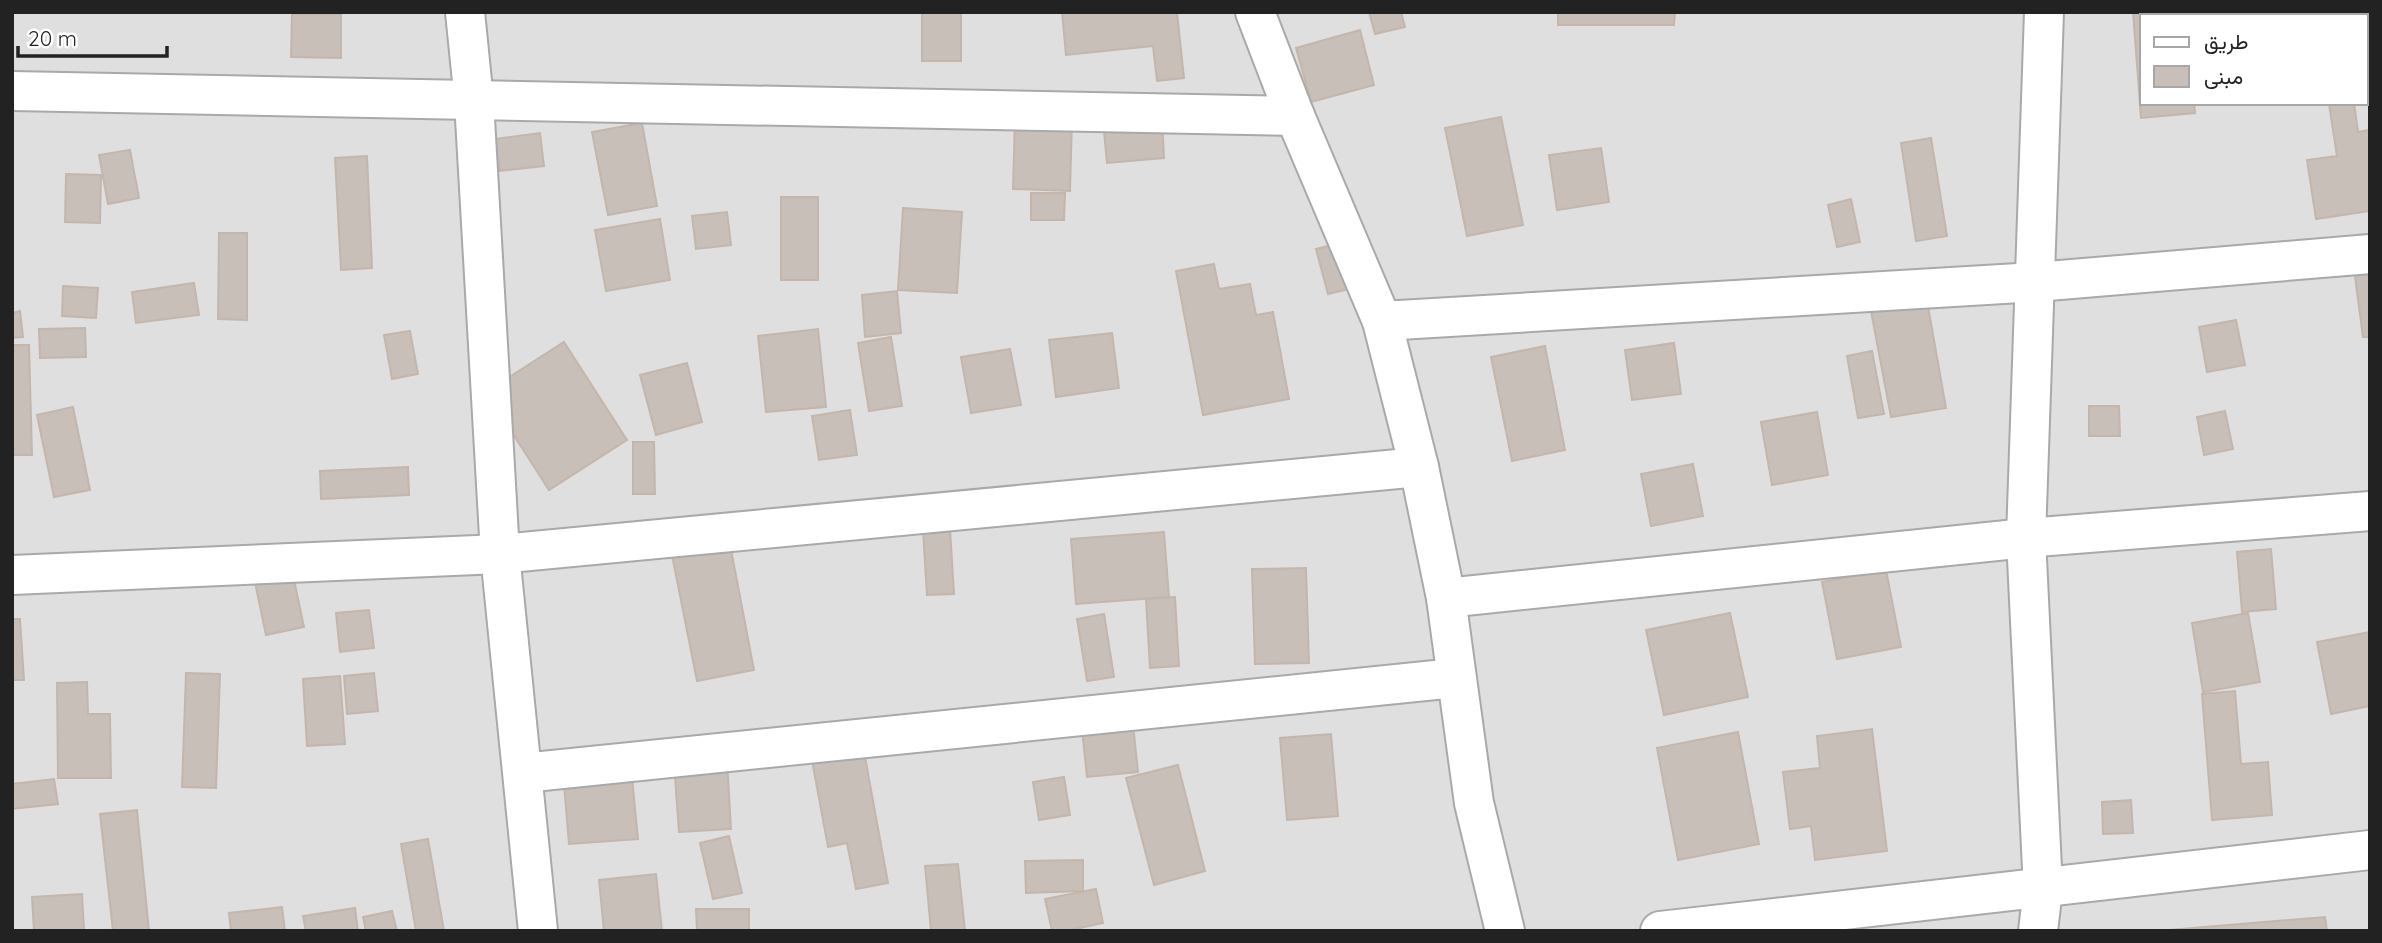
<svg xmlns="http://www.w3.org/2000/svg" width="2382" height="943" viewBox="0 0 2382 943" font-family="Quicksand,Vazirmatn,sans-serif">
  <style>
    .residential { fill: #e0dfdf; fill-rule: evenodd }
    .building { fill: #c7bfb8; stroke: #c4b6ab; stroke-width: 2 }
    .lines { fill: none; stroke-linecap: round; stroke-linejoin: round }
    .minor-casing { stroke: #a9a9a9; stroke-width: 42 }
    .minor { stroke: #fff; stroke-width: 38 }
  </style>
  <rect width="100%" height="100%" fill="#f2efe9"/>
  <!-- residential -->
  <path class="residential" d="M12,12H2370V931H12ZM2142,16H2366V103H2142Z"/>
  <!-- building -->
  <g class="building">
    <rect x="922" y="12" width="39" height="49"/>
    <path d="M1062,12H1177L1184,78L1157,81L1153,46L1066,55Z"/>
    <path d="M1369,12H1401L1405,27L1375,34Z"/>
    <path d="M1558,12H1675L1674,25H1558Z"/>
    <path d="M2133,12H2187V16H2142V103H2194L2195,113L2141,118Z"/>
    <path d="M292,14H341V58L291,57Z"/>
    <path d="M1360,30L1374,85L1311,102L1296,48Z"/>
    <path d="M2354,103L2358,132L2369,130L2370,211L2316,219L2307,160L2337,156L2329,104Z"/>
    <path d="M1015,117L1072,119L1070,191L1013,189Z"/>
    <path d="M1501,117L1523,225L1467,236L1445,128Z"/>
    <path d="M1162,118L1164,158L1107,163L1103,121Z"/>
    <path d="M642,123L657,206L608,215L592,132Z"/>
    <path d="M540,133L544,166L500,171L495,139Z"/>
    <path d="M1931,138L1947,236L1916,241L1901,143Z"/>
    <path d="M1601,148L1609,202L1557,210L1549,155Z"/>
    <path d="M130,150L139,198L108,204L99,155Z"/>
    <path d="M367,156L372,268L341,270L335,158Z"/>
    <path d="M66,174L101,175L100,223L65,222Z"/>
    <path d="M1031,193H1065L1064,220H1031Z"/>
    <rect x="781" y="197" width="37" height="83"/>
    <path d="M1851,199L1860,242L1837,247L1828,205Z"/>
    <path d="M903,208L962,212L957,293L898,290Z"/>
    <path d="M727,212L731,245L696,249L692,216Z"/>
    <path d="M660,219L670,280L606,291L595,230Z"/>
    <path d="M219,233H247V320L218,319Z"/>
    <path d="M1340,243L1353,288L1328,294L1316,249Z"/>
    <path d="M1214,264L1219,289L1250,284L1256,315L1273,312L1289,399L1203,415L1176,271Z"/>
    <path d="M2370,267V337H2363L2354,269Z"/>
    <path d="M194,283L199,315L136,323L132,292Z"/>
    <path d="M63,286L98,288L96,318L62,316Z"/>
    <path d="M897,291L901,333L865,337L862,295Z"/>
    <path d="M1926,295L1946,408L1891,417L1870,306Z"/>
    <path d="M20,311L23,337L12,338V313Z"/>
    <path d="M2236,320L2245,365L2207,372L2199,327Z"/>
    <path d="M85,328L86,357L40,358L39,329Z"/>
    <path d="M818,329L826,407L766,412L758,336Z"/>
    <path d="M410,331L418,374L392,379L384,335Z"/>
    <path d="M1112,333L1119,388L1056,397L1049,340Z"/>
    <path d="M891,337L902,406L869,411L858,343Z"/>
    <path d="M564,342L627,440L549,490L486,392Z"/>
    <path d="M1674,343L1681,394L1632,400L1625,350Z"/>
    <path d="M12,345H29L32,455H12Z"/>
    <path d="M1545,346L1565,450L1512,461L1491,357Z"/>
    <path d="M1010,349L1021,405L971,413L961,357Z"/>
    <path d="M1872,351L1884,414L1858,418L1847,356Z"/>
    <path d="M687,363L702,422L656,435L640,375Z"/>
    <path d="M2089,406H2119L2120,436H2089Z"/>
    <path d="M73,407L90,490L54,497L37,415Z"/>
    <path d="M850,410L857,455L819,460L812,416Z"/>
    <path d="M2225,411L2233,449L2204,455L2197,417Z"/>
    <path d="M1817,412L1828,475L1772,485L1761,422Z"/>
    <path d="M633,442H654L655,494H633Z"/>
    <path d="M1693,464L1703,516L1651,526L1641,474Z"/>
    <path d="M408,467L409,495L321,499L320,471Z"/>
    <path d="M950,529L954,594L927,595L923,530Z"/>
    <path d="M1164,532L1169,597L1076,604L1071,539Z"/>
    <path d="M729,539L754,670L697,681L671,550Z"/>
    <path d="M2271,549L2276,609L2242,612L2237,552Z"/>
    <path d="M290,561L304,627L266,635L252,568Z"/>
    <path d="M1306,568L1309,663L1255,664L1252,569Z"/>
    <path d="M1886,570L1901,647L1837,659L1822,582Z"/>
    <path d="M1175,597L1179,666L1150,668L1146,599Z"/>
    <path d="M369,610L374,648L340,652L336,613Z"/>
    <path d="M1730,613L1748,697L1664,715L1646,630Z"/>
    <path d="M2248,613L2260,682L2203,692L2192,623Z"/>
    <path d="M1104,614L1114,677L1087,681L1077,619Z"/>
    <path d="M12,619H20L24,680H12Z"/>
    <path d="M2370,632V706L2331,714L2317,642Z"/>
    <path d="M186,673L220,674L216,788L182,787Z"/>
    <path d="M374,673L378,711L347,714L344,676Z"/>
    <path d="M340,676L345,744L307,746L303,679Z"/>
    <path d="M87,682L88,714H110L111,778H58L57,683Z"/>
    <path d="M2235,691L2241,764L2268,762L2272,815L2212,820L2202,694Z"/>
    <path d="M1132,715L1138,772L1087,777L1081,720Z"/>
    <path d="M1872,729L1887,851L1815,860L1811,826L1790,829L1783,772L1820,768L1817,736Z"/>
    <path d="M1738,732L1759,844L1678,860L1657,748Z"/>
    <path d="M1331,734L1338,816L1287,820L1280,738Z"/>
    <path d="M863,746L888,883L856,889L847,843L828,847L811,755Z"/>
    <path d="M727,759L731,829L679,832L674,763Z"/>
    <path d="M1178,765L1205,871L1154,885L1126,778Z"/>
    <path d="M631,767L638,839L569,844L563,773Z"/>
    <path d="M1064,777L1070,815L1039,820L1033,782Z"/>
    <path d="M54,779L58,804L12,809V784Z"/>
    <path d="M2131,800L2133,833L2103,834L2102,802Z"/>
    <path d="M137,810L149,931H113L100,814Z"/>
    <path d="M729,836L742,893L713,899L700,843Z"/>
    <path d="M428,839L444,931H416L401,844Z"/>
    <path d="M1083,860V891L1026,893L1025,861Z"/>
    <path d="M958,864L965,931H931L925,866Z"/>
    <path d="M656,874L662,931H604L599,880Z"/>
    <path d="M1096,889L1103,923L1066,931H1052L1045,899Z"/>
    <path d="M82,894L84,931H34L32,897Z"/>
    <path d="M282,907L285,931H231L229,913Z"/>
    <path d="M355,908L358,931H306L303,916Z"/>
    <path d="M696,909H749V931H697Z"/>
    <path d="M392,911L397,931H366L363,917Z"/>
    <path d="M2325,917L2327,931L2169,930Z"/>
  </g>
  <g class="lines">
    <!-- minor casing -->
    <g class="minor-casing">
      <g id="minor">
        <path d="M465,12L474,101L500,554L538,931"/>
        <path d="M1255,12L1295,116L1382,321L1419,467L1446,598L1474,803L1505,931"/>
        <path d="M12,91L1295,116"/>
        <path d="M1382,321L2036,282L2370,254"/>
        <path d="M12,575L500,554L1419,467"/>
        <path d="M1446,598L2026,538L2370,511"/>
        <path d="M523,773L1455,678"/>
        <path d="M1660,931L2370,850"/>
        <path d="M2038,931L2043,889L2026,538L2044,12"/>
      </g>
    </g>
    <!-- minor -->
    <use href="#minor" class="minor"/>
  </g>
  <!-- border -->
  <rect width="2382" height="943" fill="none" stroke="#222222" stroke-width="28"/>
  <!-- legend -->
  <rect x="2140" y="14" width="228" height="91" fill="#ffffff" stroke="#a7a7a7" stroke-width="2"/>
  <rect x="2154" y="37" width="35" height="10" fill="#ffffff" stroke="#a7a7a7" stroke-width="2"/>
  <text x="2204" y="49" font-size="21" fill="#222222">طريق</text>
  <rect x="2154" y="66" width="35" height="21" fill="#c7bfb8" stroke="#a7a7a7" stroke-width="2"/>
  <text x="2204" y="84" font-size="21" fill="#222222">مبنى</text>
  <!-- scale -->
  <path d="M18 46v10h149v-10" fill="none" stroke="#222222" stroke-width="3.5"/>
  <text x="28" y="46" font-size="21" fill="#222222" stroke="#ffffff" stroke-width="5" paint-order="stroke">20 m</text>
</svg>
